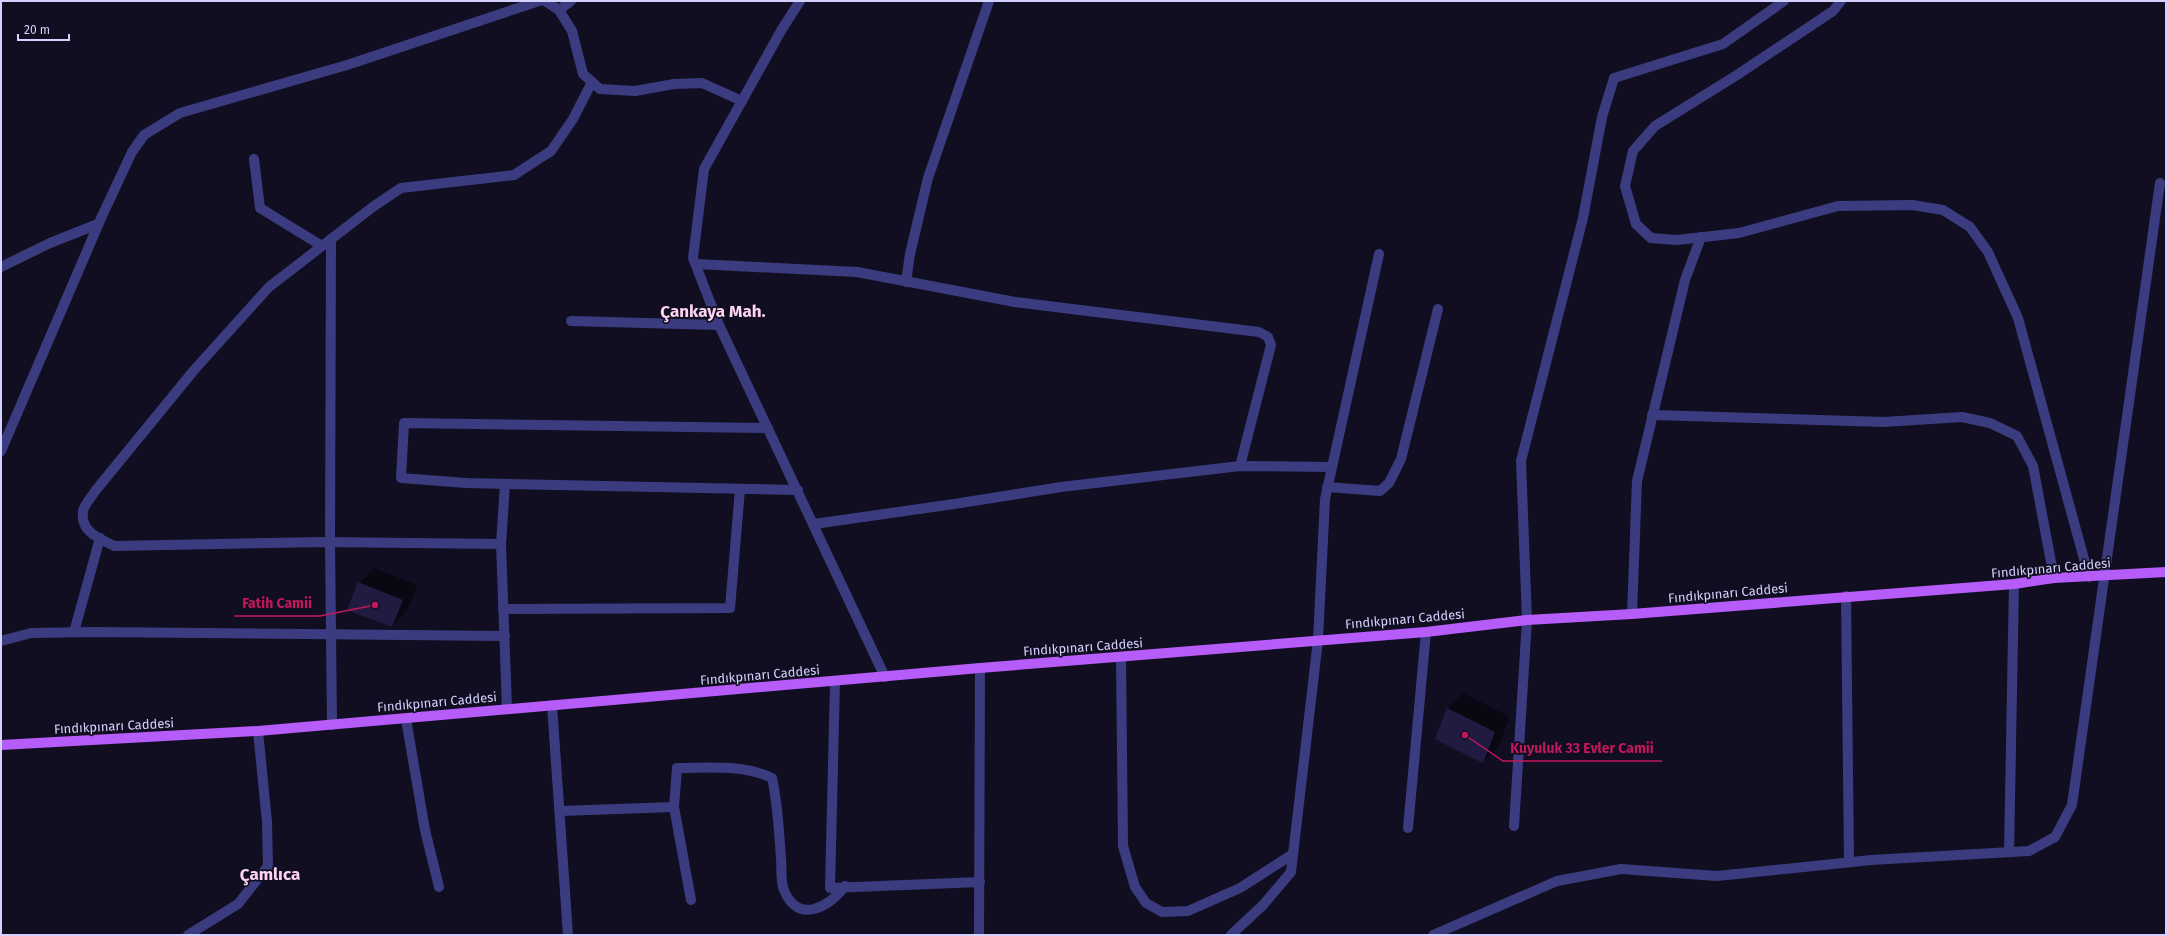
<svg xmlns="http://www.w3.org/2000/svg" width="2167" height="936" viewBox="0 0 2167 936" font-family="'Fira Sans',sans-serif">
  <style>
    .shadow { fill: #0007 }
    .building { fill: #211b42 }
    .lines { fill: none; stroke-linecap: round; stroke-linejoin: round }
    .minor { stroke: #3b3c7f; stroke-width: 10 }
    .major { stroke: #b55cf9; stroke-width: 10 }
    .labels { text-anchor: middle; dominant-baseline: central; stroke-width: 3.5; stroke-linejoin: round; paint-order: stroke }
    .street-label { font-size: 13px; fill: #d3d1fd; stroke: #110e22 }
    .district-label { font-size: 17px; font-weight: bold; fill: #fdd3f0; stroke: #110e22 }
    .leader { fill: none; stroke: #c2185b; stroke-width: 1.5 }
    .callout-dot { fill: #c2185b; stroke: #110e22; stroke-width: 1.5 }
    .callout-label { font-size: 14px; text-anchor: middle; font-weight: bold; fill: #c2185b; stroke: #110e22; stroke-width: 3.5; stroke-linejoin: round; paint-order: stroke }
  </style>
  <rect width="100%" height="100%" fill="#110e22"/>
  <!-- shadow -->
  <g class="shadow">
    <path d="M374,568L417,585L407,611L392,626L359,583Z"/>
    <path d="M1463,693L1510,717L1498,747L1483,762L1437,738L1448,708Z"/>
  </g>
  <!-- building -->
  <g class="building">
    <path d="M358,582L403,600L392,627L347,610Z"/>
    <path d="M1447,708L1495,732L1483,763L1435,739Z"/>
  </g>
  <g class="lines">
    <!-- minor -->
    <g class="minor">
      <path d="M545,1L559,10L572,31L583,74L600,89L635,91L674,84L702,83L742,101"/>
      <path d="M800,1L782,29L704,169L693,258L719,325L885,677"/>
      <path d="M1841,1L1833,11L1737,75L1655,126L1633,151L1625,186L1636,224L1651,238L1677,240L1739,233L1838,206L1912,205L1943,210L1970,227L1988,252L2018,318L2089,577"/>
      <path d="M559,10L571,1"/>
      <path d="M254,159L260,208L322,246"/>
      <path d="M331,239L330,542L332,725"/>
      <path d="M696,264L857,272L1015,302L1259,332L1268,337L1271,345L1240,466"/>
      <path d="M1,267L50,243L98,224"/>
      <path d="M906,282L910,254L928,178L989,1"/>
      <path d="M571,321L719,325"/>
      <path d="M1652,415L1884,422L1962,417L1990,423L2017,436L2033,466L2054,578"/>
      <path d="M768,428L404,423L401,478L466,483L798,490"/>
      <path d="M1,451L102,216L132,152L144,135L180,113L347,65L539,1"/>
      <path d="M505,484L501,544L507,709"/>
      <path d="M1327,487L1380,491L1389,483L1401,459L1438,309"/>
      <path d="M814,524L954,504L1061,487L1240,466L1332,467"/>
      <path d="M501,544L323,542L114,546C99,538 80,532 83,511C84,505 92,496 96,490L195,369L269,287L374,206L401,188L514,175L551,151L573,119L592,82"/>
      <path d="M1846,596L1849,862"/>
      <path d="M503,609L730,608L740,489"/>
      <path d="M1632,614L1637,481L1685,280L1701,237"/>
      <path d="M74,632L100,538"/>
      <path d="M1,641L31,633L95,632L505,636"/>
      <path d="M1121,657L1123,846L1135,887L1146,903L1162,912L1188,911L1240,888L1293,854"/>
      <path d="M835,682L830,888L980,882"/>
      <path d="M552,705L568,935"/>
      <path d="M406,719L425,830L439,887"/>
      <path d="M560,811L674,807"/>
      <path d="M1514,826L1527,620L1521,461L1583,218L1602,117L1614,78L1723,44L1784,1"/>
      <path d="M1408,828L1426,632"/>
      <path d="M2009,852L2014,584"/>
      <path d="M691,900L674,807L677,768C709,768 742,764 772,778C778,804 779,832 781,859C782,868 780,881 784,890C798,925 829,907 845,886"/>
      <path d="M188,935L238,904L268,866L267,822L258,731"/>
      <path d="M979,935L980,668"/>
      <path d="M1231,935L1263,905L1291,872L1318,640L1325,499L1379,254"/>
      <path d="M1433,935L1557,881L1621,869L1717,876L1871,860L2029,851L2055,837L2072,805L2160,183"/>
    </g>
    <!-- major -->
    <path class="major" d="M1,745L258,731L980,668L1426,632L1527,620L1632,614L2014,584L2054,578L2166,572"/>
  </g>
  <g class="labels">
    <!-- street labels -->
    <g class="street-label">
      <text transform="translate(2051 568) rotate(-5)">Fındıkpınarı Caddesi</text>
      <text transform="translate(1728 593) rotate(-5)">Fındıkpınarı Caddesi</text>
      <text transform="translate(1405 619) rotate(-5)">Fındıkpınarı Caddesi</text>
      <text transform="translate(1083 647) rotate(-4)">Fındıkpınarı Caddesi</text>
      <text transform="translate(760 675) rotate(-5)">Fındıkpınarı Caddesi</text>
      <text transform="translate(437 702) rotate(-5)">Fındıkpınarı Caddesi</text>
      <text transform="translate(114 726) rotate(-3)">Fındıkpınarı Caddesi</text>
    </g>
    <!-- district labels -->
    <g class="district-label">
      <text x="713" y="311">Çankaya Mah.</text>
      <text x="270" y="874">Çamlıca</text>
    </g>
  </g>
  <!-- callouts -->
  <path class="leader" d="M375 605L320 616H234M1465 735L1503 761H1662"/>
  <g class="callout-dot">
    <circle cx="375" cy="605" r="4"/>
    <circle cx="1465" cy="735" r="4"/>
  </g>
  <g class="callout-label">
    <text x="277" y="608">Fatih Camii</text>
    <text x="1582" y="753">Kuyuluk 33 Evler Camii</text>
  </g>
  <!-- border -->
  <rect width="2167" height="936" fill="none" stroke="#d3d1fd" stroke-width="4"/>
  <!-- scale -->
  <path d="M18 34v6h51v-6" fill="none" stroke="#d3d1fd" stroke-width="2"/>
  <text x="24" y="34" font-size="12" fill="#d3d1fd" stroke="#110e22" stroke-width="3" paint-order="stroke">20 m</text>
</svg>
